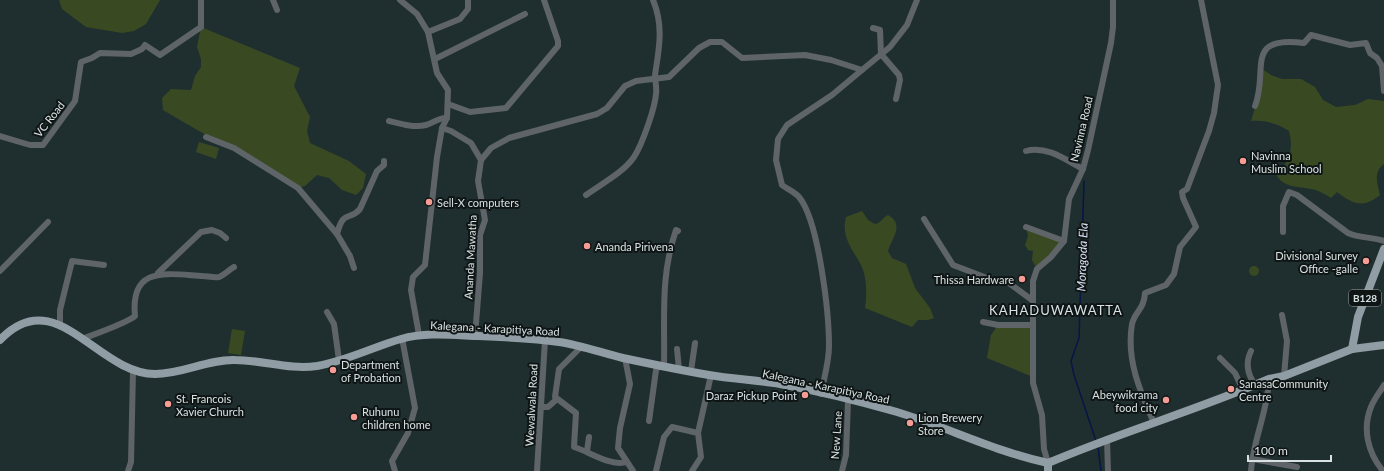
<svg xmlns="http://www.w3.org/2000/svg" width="1384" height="471" viewBox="0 0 1384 471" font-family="Lato,sans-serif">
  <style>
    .green { fill: #394a23 }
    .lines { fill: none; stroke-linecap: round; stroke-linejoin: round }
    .stream { stroke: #071547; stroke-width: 1.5 }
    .minor { stroke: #5e6468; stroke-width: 6 }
    .major { stroke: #909da4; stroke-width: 8 }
    .poi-dot { fill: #f59c94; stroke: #0f1515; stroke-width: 1.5 }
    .labels { text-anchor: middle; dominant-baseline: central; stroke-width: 4; stroke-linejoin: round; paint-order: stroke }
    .shield { fill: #0f1515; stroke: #9ca4a5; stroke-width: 1 }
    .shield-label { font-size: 10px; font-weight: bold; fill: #d9e2e3 }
    .street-label { font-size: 11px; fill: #d9e2e3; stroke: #0f1515 }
    .poi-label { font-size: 11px; fill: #d9e2e3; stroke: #0f1515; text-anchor: start }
    .water-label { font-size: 12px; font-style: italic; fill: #dce4f5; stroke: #0f1515 }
    .quarter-label { font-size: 13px; letter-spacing: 1px; fill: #d9e2e3; stroke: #0f1515 }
  </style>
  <rect width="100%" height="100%" fill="#1f2f2f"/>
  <!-- green -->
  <g class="green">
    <path d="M59,0H160L146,24L134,31L122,33L86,27L62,9Z"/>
    <path d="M201,27L300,68L294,86L310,117L307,131L310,143L349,161L366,174L363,188L356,195L342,190L329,178L317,175L305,186L298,188C254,160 207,137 163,110L162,98L171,89L191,90L195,76L201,67V59L197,47Z"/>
    <path d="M1259,67L1271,75L1282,79H1301L1315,87L1323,100L1336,107L1355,105L1368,99L1384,101V164C1373,172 1377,183 1380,195C1363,209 1353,204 1337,192L1331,198C1325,194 1318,190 1311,189C1297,186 1285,188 1277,176C1289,159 1294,152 1289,131C1277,123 1265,120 1251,121L1258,98Z"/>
    <path d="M199,142L219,148L216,159L196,152Z"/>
    <path d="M862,211L868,220L875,224C881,223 883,217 888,215C905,225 892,237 888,251L892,258L906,264L915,288L930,308L934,318L928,320H918L912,327L865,308C867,295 867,277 861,265C852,248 841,237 846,217Z"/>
    <path d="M1026,227L1064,241L1037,269L1032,260L1033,251L1028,250L1025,245L1028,236Z"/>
    <circle cx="1254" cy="271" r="5"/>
    <path d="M998,325H1033V377L987,358L991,335Z"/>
    <path d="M232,329L245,331L241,355L228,353Z"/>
  </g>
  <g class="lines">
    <!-- stream -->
    <g class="stream">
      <path d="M1084,181L1079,338L1071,361L1074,375L1096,441"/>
      <path d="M1098,447L1101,471"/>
    </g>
    <!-- minor -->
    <g class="minor">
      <path d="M273,0L277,10"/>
      <path d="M400,0L417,14L428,32L437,73L448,90L447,118L442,128L437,157L425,265L413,277L411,290L419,335"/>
      <path d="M873,28L880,30L881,54L899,75L900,80L896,99"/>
      <path d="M428,32L460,19L468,9V0"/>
      <path d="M435,59L525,14"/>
      <path d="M448,104L470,112L506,108L558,46V41L544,0"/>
      <path d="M1255,106C1269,71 1243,35 1304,43L1311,35L1350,45L1366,43L1370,53L1377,58L1382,66L1384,91"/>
      <path d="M389,121C401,124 414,128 426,125C434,123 439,117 447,118"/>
      <path d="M442,128L451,131L471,143L481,160L478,181L485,220L480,235V273L475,336"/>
      <path d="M0,136L30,145H43L75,101L81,62L92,58L100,53L131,54L142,49L145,45L160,55L201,27V0"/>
      <path d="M206,137L234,148L298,188L337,234L350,256L354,268"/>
      <path d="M1026,151C1046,145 1066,160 1083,169"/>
      <path d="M481,160L491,148L509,138L597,114L607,108L625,86L636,81L669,77L699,48L710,42H722L742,58L805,55L831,60L862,70L890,47L907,25L917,0"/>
      <path d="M586,195C601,184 623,173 634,157C642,145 655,108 656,94C657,88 655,81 655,75C659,49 664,26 653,0"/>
      <path d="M924,219L953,265L995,281L1009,283L1032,300"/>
      <path d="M1026,227L1064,241"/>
      <path d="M1283,232V206L1289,192L1297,195L1348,233C1359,238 1372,237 1384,241"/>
      <path d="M337,234C344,208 349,222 360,209L377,171L384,165V161"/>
      <path d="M0,271L48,222"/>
      <path d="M158,273L201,232L212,230L220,233L226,238"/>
      <path d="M327,312L334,324L339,360"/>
      <path d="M1282,315L1287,341L1284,376"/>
      <path d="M983,322L998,325H1033"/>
      <path d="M60,324V310L72,261L104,265"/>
      <path d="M82,339C95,334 127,323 135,316C130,265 167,274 203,276C207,276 214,278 219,277C223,276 230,269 234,267"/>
      <path d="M581,347L559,369L555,397L576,413L574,447C590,452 611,467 627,462"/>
      <path d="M677,349L679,369"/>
      <path d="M1251,351C1245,363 1248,375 1255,385"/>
      <path d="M625,358L630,384L620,428L618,448L633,471"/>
      <path d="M1220,358L1235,373L1243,390"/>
      <path d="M664,366C665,318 660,276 676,230L678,231"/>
      <path d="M691,371L695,343"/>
      <path d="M821,394C824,378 829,362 829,346C829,314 819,221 799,197C795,192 787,189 782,185L776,160L778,139L787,125L832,95L862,70"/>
      <path d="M541,407H548L557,399"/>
      <path d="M649,421L656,370L660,365"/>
      <path d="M1154,423C1140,391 1126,360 1132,324C1135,311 1144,310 1145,293L1166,285L1174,274L1180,247L1196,227L1183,198L1182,192L1187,189L1209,131L1214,113L1218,85L1201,0"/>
      <path d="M698,433L711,375"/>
      <path d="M1107,439L1108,471"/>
      <path d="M587,451L589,437"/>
      <path d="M1252,459L1297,467"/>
      <path d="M1048,463L1044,449L1042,415L1033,383V281L1037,269L1051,257L1064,241L1069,199L1083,169L1088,150L1111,43L1113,27V0"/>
      <path d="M128,471L131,462L133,371"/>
      <path d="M395,471L392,461L408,433L415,408L402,338"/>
      <path d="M537,471L545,340"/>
      <path d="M656,471L664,437L672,427L698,433L701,457L692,471"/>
      <path d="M842,471L846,455L848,401"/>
      <path d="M1251,471C1253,440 1268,411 1269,379"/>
      <path d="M1383,471C1368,453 1362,429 1371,407C1374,399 1380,392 1384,385"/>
    </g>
    <!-- major -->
    <g class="major">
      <path d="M0,340C56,281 97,374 155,374C183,374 208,359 235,360C263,360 289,370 317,366C346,361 373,347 401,339C425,332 452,335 477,336C504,337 532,338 559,342C580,345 602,353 623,358C651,364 680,370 709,375C732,379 756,380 780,384C819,391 859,401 897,412C947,427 996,452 1048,463"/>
      <path d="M1352,349L1358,317L1384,249"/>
      <path d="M1048,463C1121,432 1197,410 1269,379L1284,376L1352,349L1384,345"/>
      <path d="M1048,463V471"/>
    </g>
  </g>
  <!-- markers -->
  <g class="poi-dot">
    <circle cx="1243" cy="161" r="4"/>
    <circle cx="429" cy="202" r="4"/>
    <circle cx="587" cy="246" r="4"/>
    <circle cx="1366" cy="261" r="4"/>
    <circle cx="1022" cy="279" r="4"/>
    <circle cx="333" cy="370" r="4"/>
    <circle cx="1231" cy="389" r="4"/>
    <circle cx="805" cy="395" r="4"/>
    <circle cx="1166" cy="400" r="4"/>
    <circle cx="168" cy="404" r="4"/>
    <circle cx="354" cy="417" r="4"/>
    <circle cx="910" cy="423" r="4"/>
  </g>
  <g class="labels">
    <!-- shield labels -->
    <rect class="shield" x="1349" y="290" width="32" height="16" rx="3"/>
    <g class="shield-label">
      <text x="1365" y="298">B128</text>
    </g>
    <!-- street labels -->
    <g class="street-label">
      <text transform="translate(49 119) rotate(-52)">VC Road</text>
      <text transform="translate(1081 129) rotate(-77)">Navinna Road</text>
      <text transform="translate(470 257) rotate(-87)">Ananda Mawatha</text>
      <text transform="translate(495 328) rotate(3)">Kalegana - Karapitiya Road</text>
      <text transform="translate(826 386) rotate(12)">Kalegana - Karapitiya Road</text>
      <text transform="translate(531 405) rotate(-87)">Wewalwala Road</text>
      <text transform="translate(836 435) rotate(-86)">New Lane</text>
    </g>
    <!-- poi labels -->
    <g class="poi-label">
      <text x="1251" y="155">Navinna<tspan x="1251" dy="13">Muslim School</tspan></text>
      <text x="437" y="202">Sell-X computers</text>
      <text x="595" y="246">Ananda Pirivena</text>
      <text x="1358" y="255" text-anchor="end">Divisional Survey<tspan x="1358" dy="13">Office -galle</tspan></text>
      <text x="1014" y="279" text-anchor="end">Thissa Hardware</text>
      <text x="341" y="364">Department<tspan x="341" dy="13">of Probation</tspan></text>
      <text x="1239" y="383">SanasaCommunity<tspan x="1239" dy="13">Centre</tspan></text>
      <text x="1158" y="394" text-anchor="end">Abeywikrama<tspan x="1158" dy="13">food city</tspan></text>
      <text x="797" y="395" text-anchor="end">Daraz Pickup Point</text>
      <text x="176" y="398">St. Francois<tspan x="176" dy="13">Xavier Church</tspan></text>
      <text x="362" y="411">Ruhunu<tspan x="362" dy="13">children home</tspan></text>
      <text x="918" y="417">Lion Brewery<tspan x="918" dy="13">Store</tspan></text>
    </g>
    <!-- water labels -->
    <g class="water-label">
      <text transform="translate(1082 257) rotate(-88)">Moragoda Ela</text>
    </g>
    <!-- quarter labels -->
    <g class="quarter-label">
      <text x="1056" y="310">KAHADUWAWATTA</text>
    </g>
  </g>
  <!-- scale -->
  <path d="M1248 455v6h83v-6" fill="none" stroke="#d9e2e3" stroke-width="2"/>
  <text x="1254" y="455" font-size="12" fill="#d9e2e3" stroke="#0f1515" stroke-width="3" paint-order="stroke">100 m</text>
</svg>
